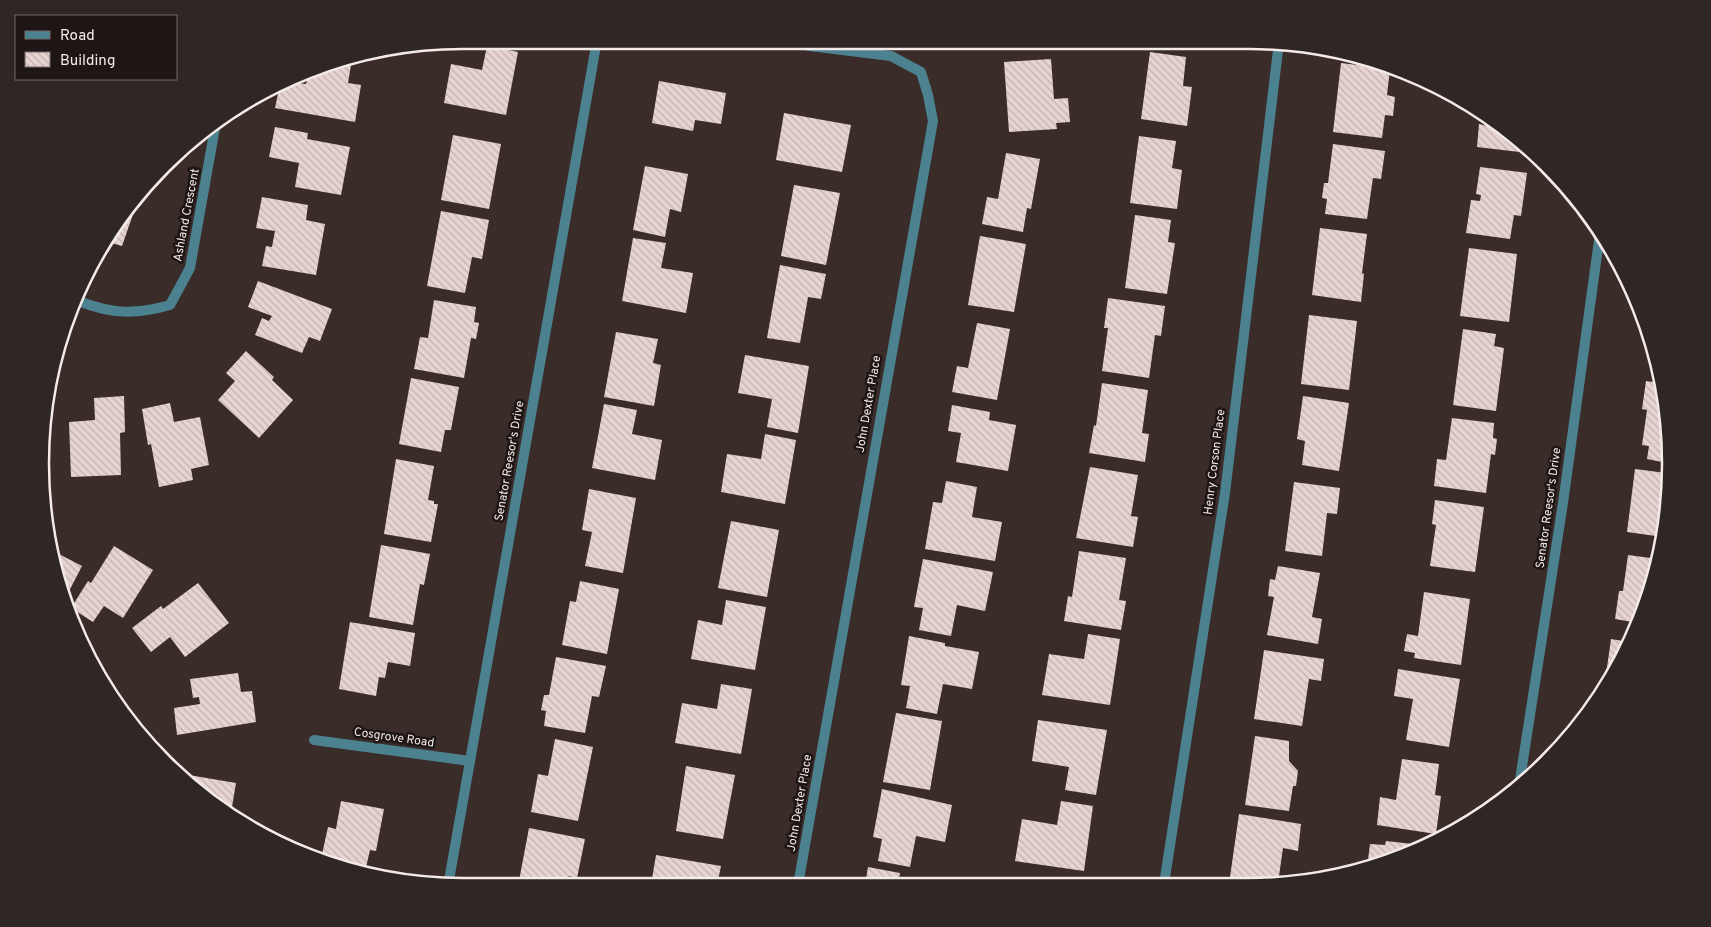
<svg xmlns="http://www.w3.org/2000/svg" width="1711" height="927" viewBox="0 0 1711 927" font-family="Overpass,sans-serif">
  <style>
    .building { fill: url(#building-back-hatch) }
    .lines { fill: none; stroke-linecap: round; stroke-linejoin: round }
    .street { stroke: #4c8290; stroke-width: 10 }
    .labels { text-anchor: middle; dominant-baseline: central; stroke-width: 5; stroke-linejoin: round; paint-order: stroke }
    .street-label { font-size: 12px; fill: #f4eae8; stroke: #1d1615 }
    .rim { fill: none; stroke: #f4eae8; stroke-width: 2.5 }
  </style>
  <defs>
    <pattern id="building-back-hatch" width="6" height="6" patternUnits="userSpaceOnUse" patternTransform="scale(1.25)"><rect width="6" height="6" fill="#e7d4d0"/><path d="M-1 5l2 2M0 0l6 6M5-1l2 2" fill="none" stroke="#c0b0ae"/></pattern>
  </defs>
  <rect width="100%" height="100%" fill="#3a2c29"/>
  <!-- building -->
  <g class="building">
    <path d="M1001,41H1024L1004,49Z"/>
    <path d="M487,46L518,52L506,115L444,103L451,64L482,70Z"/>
    <path d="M1150,52L1186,57L1183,86L1192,87L1187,126L1141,119Z"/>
    <path d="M1051,59L1054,99L1068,98L1070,122L1056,123L1057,129L1009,132L1004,62Z"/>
    <path d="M331,62L351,65L348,83L361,85L355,122L275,108L279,89L291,82L306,84L307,80L298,78Z"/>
    <path d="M1341,63L1390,69L1387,95L1395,97L1393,116L1385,115L1382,138L1333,132Z"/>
    <path d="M659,81L726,93L721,124L695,120L693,131L652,123Z"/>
    <path d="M784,113L851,125L842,172L776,160Z"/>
    <path d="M1489,118L1527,145L1529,148V153L1477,147L1479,124L1488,126Z"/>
    <path d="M275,127L308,133L307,139L350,147L341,195L295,187L299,163L269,157Z"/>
    <path d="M453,135L501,144L489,209L441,200Z"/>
    <path d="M1139,136L1176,141L1172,168L1182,170L1177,209L1130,203Z"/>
    <path d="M1333,144L1385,151L1381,179L1373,178L1367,219L1325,214L1327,199L1322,198L1324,183H1328Z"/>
    <path d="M1006,153L1040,159L1031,209L1027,208L1023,232L982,224L987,197L998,199Z"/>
    <path d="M645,166L688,174L681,212L670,209L665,237L633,230Z"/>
    <path d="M1480,167L1527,173L1521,216L1514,215L1510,239L1466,233L1471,200L1480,201L1481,195L1476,194Z"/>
    <path d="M794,185L840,193L826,265L781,256Z"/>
    <path d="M262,197L308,205L306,220L325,224L316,275L262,266L266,246L272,247L275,231L256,228Z"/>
    <path d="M138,200L122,246L111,243L107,253L101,251L111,228Z"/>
    <path d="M441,211L489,220L482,259L472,257L465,293L427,286Z"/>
    <path d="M1135,215L1171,220L1168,242L1175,243L1167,294L1125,288Z"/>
    <path d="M1320,228L1367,234L1362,273L1364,274L1361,302L1312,295Z"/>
    <path d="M980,236L1026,244L1014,312L968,305Z"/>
    <path d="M633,238L666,243L661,268L693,273L686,313L622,301Z"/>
    <path d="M1469,248L1517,254L1509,322L1460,316Z"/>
    <path d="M780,265L826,274L821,299L808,297L800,343L767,338Z"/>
    <path d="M258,281L332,309L320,341L309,337L302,353L255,335L262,318L269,321L272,316L248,307Z"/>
    <path d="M1108,298L1165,306L1161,336L1155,335L1149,378L1102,371L1108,328H1104Z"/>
    <path d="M434,300L476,307L474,322L479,323L476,339L471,338L464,378L414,369L420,337L428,338Z"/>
    <path d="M1309,315L1357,321L1349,390L1301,384Z"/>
    <path d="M977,323L1010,329L997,400L952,392L957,366L968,368Z"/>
    <path d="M1463,329L1496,334L1494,346L1504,348L1496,411L1453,405Z"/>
    <path d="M616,332L658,339L653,363L661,365L654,406L604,397Z"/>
    <path d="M246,351L274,377L272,380L293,400L259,438L218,400L235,381L226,373Z"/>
    <path d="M745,355L809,366L798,433L767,427L772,399L738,393Z"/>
    <path d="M411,378L459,387L451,430H445L441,452L399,444Z"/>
    <path d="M1646,381L1661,383L1670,436V448H1664L1662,462L1647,459L1649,446L1642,445L1647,410L1642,409Z"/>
    <path d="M1102,383L1148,390L1142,433L1149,434L1145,462L1089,453L1094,425L1096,426Z"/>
    <path d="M124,396L125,432L120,433L121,475L71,477L69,422L95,420L94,398Z"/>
    <path d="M1303,396L1349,403L1339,471L1302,465L1305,441L1297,439Z"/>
    <path d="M170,403L174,422L200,417L209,465L191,469L193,480L159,487L151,444L148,445L142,409Z"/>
    <path d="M604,404L637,410L632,434L662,440L655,480L592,468Z"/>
    <path d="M952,405L990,412L989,420L1016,425L1008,471L956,462L961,433L948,431Z"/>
    <path d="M1452,418L1494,423L1493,438L1497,439L1495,455L1491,454L1486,493L1434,486L1437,459L1446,460Z"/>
    <path d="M765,434L796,440L785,504L721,492L727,454L761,459Z"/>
    <path d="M396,459L434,466L428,500L434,501V504H438L431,542L384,534Z"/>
    <path d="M1090,467L1138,475L1131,516L1138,517L1133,547L1076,538Z"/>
    <path d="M1635,469L1666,473L1663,498L1668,499L1667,518L1663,537L1627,532Z"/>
    <path d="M946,481L977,487L972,517L1002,522L995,561L925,549L933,502L942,503Z"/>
    <path d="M1294,482L1340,488L1337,514L1327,513L1322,556L1285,551Z"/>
    <path d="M589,489L636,498L623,573L585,566L592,532L582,530Z"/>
    <path d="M1435,500L1484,507L1475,572L1430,566L1436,525L1432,524Z"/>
    <path d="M731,521L779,530L767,597L718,588Z"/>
    <path d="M381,545L430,554L424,585L420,584L413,625L369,617Z"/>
    <path d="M114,546L153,570L123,618L104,606L93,622L71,608L88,581L91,583Z"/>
    <path d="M1079,551L1126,558L1119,600L1126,601L1121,630L1064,621L1068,596L1072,597Z"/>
    <path d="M55,552L82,566L66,597Z"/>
    <path d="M1628,555L1658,559L1649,599L1638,623L1615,619L1619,591H1623Z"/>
    <path d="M923,559L993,572L985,611L957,605L951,636L919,630L923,608L914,607Z"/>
    <path d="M1278,566L1320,573L1312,617L1322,619L1318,644L1267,635L1274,597L1268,596L1270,579L1275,580Z"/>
    <path d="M580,581L619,589L607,654L562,645L570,601L576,602Z"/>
    <path d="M198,583L229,623L185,657L170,637L151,652L132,628L161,606L163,609Z"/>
    <path d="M1424,592L1470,599L1461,665L1414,658L1415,653L1404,651L1407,634L1418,636Z"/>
    <path d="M726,600L766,607L755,670L691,659L698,620L722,625Z"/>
    <path d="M350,622L415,633L410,666L388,662L385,678L379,677L376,696L339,689Z"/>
    <path d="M1088,634L1120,639L1110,705L1042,695L1049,654L1084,659Z"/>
    <path d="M909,636L945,643V646L979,652L972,689L943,684L937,714L906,708L910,686L901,685Z"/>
    <path d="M1611,639L1629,642L1614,675L1604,689Z"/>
    <path d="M1264,650L1324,659L1321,681L1309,679L1302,726L1254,719Z"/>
    <path d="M556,657L606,666L599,697L592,696L585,733L544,726L546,711L541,710L544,695H549Z"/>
    <path d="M1398,669L1460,679L1449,747L1406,740L1413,699L1394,696Z"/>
    <path d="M238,673L241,692L252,691L256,722L177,735L174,708L200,704L199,697L193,698L190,679Z"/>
    <path d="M721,684L752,689L741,754L675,743L682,703L717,709Z"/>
    <path d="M896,713L942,721L930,790L883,782Z"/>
    <path d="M1038,720L1107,730L1096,795L1065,790L1069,767L1032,761Z"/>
    <path d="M1255,736L1289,741V761L1298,771L1296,786H1293L1289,811L1245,805Z"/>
    <path d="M555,739L593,747L578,821L531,812L538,774L548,776Z"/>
    <path d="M1402,759L1439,764L1435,795L1441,796L1436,834L1377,825L1380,797L1396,800Z"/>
    <path d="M686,766L735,775L723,839L676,831Z"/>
    <path d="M183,774L236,783L231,813L216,801Z"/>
    <path d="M882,789L952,805L945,842L916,836L910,867L878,861L882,839L873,837Z"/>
    <path d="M341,801L384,809L376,851L370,850L365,872L342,868L321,859L328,827L336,829Z"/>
    <path d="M1061,801L1093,806L1084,871L1015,861L1022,819L1057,825Z"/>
    <path d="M1239,814L1301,824L1298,851L1283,848L1278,883L1229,884Z"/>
    <path d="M529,828L585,839L577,878L569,876L567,886H518Z"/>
    <path d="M1386,841L1422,845L1384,864L1367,868L1370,844L1385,845Z"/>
    <path d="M656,855L721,866L717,885H651Z"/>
    <path d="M868,867L900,873L898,885H865Z"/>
    <path d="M1022,879L1051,883V884H1021Z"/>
  </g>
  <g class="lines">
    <!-- street -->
    <g class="street">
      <path d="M779,40L810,46L891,56L921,72L928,95L933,121L798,885"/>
      <path d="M78,301C112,314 135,315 170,305L190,268L216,122"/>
      <path d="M314,740L470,761"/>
      <path d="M1519,786L1563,503L1600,233"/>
      <path d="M1164,884L1225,493L1279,42"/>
      <path d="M448,886L597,40"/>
    </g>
  </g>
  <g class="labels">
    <!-- street labels -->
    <g class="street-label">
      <text transform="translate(187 215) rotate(-79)">Ashland Crescent</text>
      <text transform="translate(869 404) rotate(-80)">John Dexter Place</text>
      <text transform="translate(510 461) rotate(-80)">Senator Reesor's Drive</text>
      <text transform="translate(1215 462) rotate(-83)">Henry Corson Place</text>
      <text transform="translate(1549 508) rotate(-82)">Senator Reesor's Drive</text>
      <text transform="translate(394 738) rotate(8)">Cosgrove Road</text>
      <text transform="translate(800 803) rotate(-80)">John Dexter Place</text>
    </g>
  </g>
  <!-- crop -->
  <path d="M0 0H1711V927H0ZM463 49H1248A414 414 0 0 1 1662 463V464A414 414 0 0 1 1248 878H463A414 414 0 0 1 49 464V463A414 414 0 0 1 463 49Z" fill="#2e2726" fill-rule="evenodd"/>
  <path class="rim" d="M463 49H1248A414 414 0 0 1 1662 463V464A414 414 0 0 1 1248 878H463A414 414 0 0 1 49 464V463A414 414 0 0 1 463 49Z"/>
  <!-- legend -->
  <rect x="15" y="15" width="162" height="65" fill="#1d1615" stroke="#736b69"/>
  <rect x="25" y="31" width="25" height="8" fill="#4c8290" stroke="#736b69"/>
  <text x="60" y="40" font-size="15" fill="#f4eae8">Road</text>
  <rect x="25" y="52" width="25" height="15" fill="url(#building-back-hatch)" stroke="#736b69"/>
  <text x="60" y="65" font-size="15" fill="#f4eae8">Building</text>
</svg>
